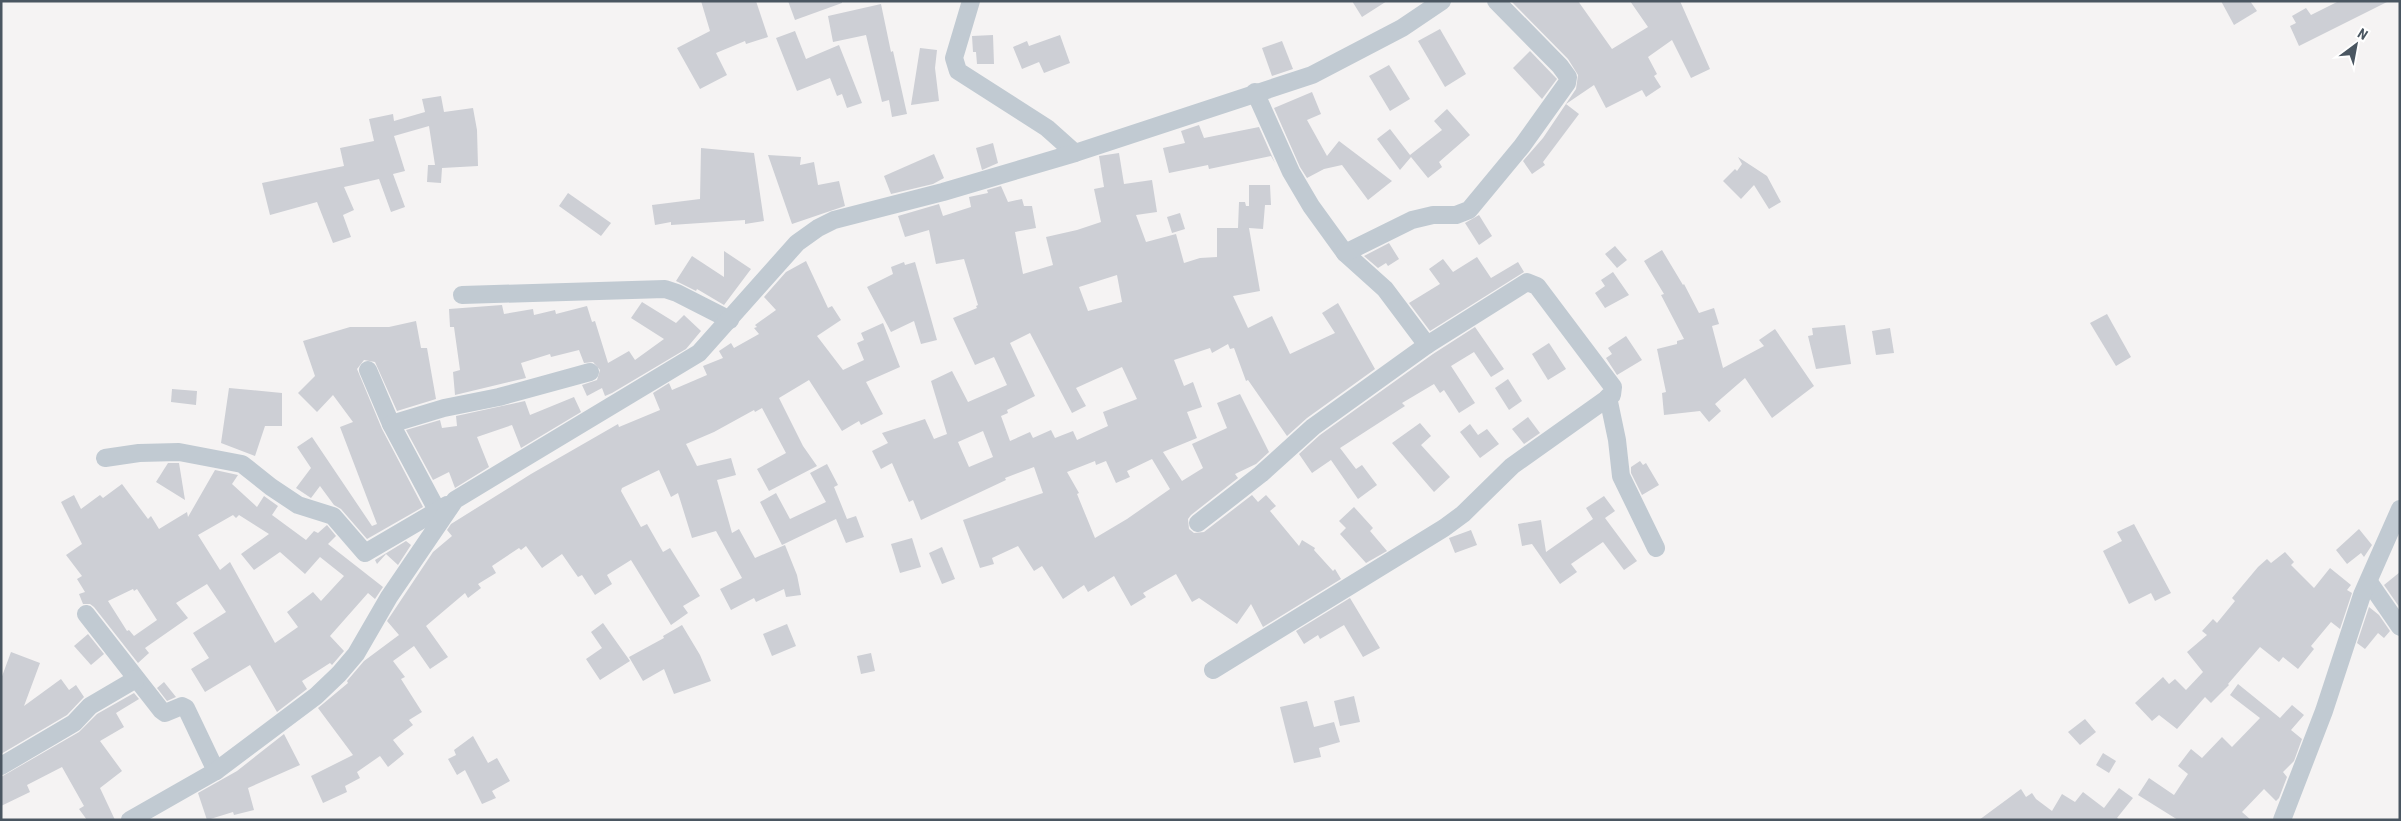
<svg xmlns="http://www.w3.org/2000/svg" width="2401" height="821" viewBox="0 0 2401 821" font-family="'Roboto Condensed',sans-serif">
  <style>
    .building { fill: #cdcfd5; fill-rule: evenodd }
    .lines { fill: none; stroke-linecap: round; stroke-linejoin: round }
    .minor { stroke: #c1cad2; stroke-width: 18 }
  </style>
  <rect width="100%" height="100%" fill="#f5f3f3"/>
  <!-- building -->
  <g class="building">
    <path d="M701,1H756L768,37L746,44L745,41L716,53L727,75L700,89L677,48L710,31Z"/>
    <path d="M788,1H842V3L795,20Z"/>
    <path d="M1352,1H1387L1362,17Z"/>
    <path d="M1511,1H1578L1612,49L1648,27L1630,1H1680L1710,69L1691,78L1672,40L1648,57L1657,74L1654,76L1661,87L1646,97L1642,90L1606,108L1594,85L1566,104L1579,114L1543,162L1545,165L1532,174L1523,161L1543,138L1576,89L1578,75L1568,59Z"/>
    <path d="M2221,1H2250L2257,11L2234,25Z"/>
    <path d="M2339,1H2389L2299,46L2290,26L2296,23L2292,16L2306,8L2311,15Z"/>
    <path d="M881,4L891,52L893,51L907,114L892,117L889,100L882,102L866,35L833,42L828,16Z"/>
    <path d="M1440,29L1466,74L1445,87L1418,41Z"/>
    <path d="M795,31L806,59L839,45L862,103L847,108L842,94L837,96L830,78L797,91L776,38Z"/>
    <path d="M993,35L994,64H977L976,52H973L972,36Z"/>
    <path d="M1060,35L1070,63L1044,73L1039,62L1022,69L1013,47L1027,41L1029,46Z"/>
    <path d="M1282,41L1293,69L1272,76L1262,48Z"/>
    <path d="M920,48L937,50L935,68L939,101L911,105Z"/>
    <path d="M1530,51L1557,79L1542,99L1513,68Z"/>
    <path d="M1389,65L1410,99L1390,111L1369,76Z"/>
    <path d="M1312,92L1321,114L1307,120L1327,156L1339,141L1392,181L1368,200L1342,165L1324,169L1307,178L1300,167L1274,108Z"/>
    <path d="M441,96L444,112L473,108L477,130L478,166L442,168L441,183L427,182L428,165H435L429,126L394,136L405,171L393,174L405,207L391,212L379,179L344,187L354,210L343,215L351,237L333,243L317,202L270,215L262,183L344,166L340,148L374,141L369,119L393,114L394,121L425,112L422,99Z"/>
    <path d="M1447,109L1470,135L1439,162L1442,167L1428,178L1411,157L1400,170L1377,139L1390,129L1410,155L1442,130L1434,121Z"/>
    <path d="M1199,125L1204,138L1259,127L1275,163L1271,156L1209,169L1208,165L1169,173L1163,148L1185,143L1181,131Z"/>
    <path d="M993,143L998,163L982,170L976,148Z"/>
    <path d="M701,148L754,153L764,221L745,224V220L671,225V222L655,225L652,205L700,199Z"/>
    <path d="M1119,153L1124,184L1152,180L1157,212L1136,215L1146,242L1176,234L1184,263L1200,258L1217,257V228H1238L1239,202H1245L1246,206H1249V185H1270L1271,205H1265L1263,229L1249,228L1260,291L1233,296L1248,328L1272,316L1290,354L1335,333L1322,313L1338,303L1375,369L1307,418L1287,436L1248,380L1246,381L1234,348L1230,349L1228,344L1212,353L1210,348L1174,360L1184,386L1193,382L1202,407L1187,412L1197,438L1163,452L1182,481L1203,468L1192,444L1227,428L1217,403L1240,394L1269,452L1256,464L1235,474L1238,478L1191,515L1188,519L1189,529L1194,533L1204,532L1252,495L1258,502L1266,495L1276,506L1270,511L1299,546L1302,540L1315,548L1314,550L1333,571L1335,569L1341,579L1263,627L1251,604L1237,624L1199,598L1192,602L1176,574L1143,593L1146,597L1131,606L1114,576L1088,592L1084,585L1063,599L1042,566L1034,571L1018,546L992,558L994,564L980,568L963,520L1043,493L1034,467L1005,478L1006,480L921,520L913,500L909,502L892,463L881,469L872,451L888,443L882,433L925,419L934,439L947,434L931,381L952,371L968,402L1007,385L994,357L975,365L953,318L977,308L976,306L978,305L964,259L936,264L929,230L905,237L898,216L939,204L943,216L971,207L969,197L988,193L987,190L1001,186L1008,202L1022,199L1024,206H1032L1036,228L1015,232L1023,274L1053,265L1046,237L1077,230L1101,222L1094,189L1104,187L1099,156ZM1117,275L1122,302L1088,311L1079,287ZM1030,333L1072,413L1086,406L1076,388L1122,367L1137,399L1103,412L1108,426L1077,440L1073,431L1055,438L1051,430L1033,438L1030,432L1010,441L1001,416L1008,413L1007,410L1035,396L1010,343ZM983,431L993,457L969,467L958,442ZM1152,459L1170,489L1127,519L1095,538L1077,494L1079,493L1067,472L1095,461L1096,465L1106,461L1116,483L1130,477L1127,471Z"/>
    <path d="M934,154L944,178L933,184L891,194L884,176Z"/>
    <path d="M768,155L801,157L800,165L814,162L818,185L839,181L845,206L792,224Z"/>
    <path d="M1738,157L1767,176L1781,202L1769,209L1754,185L1741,199L1723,181L1735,169L1737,171L1742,164Z"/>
    <path d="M568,193L611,223L601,236L559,206Z"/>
    <path d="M1180,213L1185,229L1172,233L1167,217Z"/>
    <path d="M1479,215L1492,236L1479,245L1465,223Z"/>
    <path d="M1389,243L1399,259L1388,266L1386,263L1378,268L1364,256Z"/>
    <path d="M1615,246L1627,260L1617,268L1605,254Z"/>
    <path d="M1662,250L1683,285L1684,284L1699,313L1714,308L1719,324L1712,326L1723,368L1764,346L1759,340L1775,329L1814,386L1772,418L1745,378L1715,404L1721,411L1709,422L1700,411L1664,415L1662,393L1666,392L1657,349L1677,344V341L1684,339L1661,295L1664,294L1644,261Z"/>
    <path d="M724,251L751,269L724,305L697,289L696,291L676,281L692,256L724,277Z"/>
    <path d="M1477,257L1491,278L1518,262L1524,272L1430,331L1409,303L1440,284L1429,269L1443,259L1453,272Z"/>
    <path d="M806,261L828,308L832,306L841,320L817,336L843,370L864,360L857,343L864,340L861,333L883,323L900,367L866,382L883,414L861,425L859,421L842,431L809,380L779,398L803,446L817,466L769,491L757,469L786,453L762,408L755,412L754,410L714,432L686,444L697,466L731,458L736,475L717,480L732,533L739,529L755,558L785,545L797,575L801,595L786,597L784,589L756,602L754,598L731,610L720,589L742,578L716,531L692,538L678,493L671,497L659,470L622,488L621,491L641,527L647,524L663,552L670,548L700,596L683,606L688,613L671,625L631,560L607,575L612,584L595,595L582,575L578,577L562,554L542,568L526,546L521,550L519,548L492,566L496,573L478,584L481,588L468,598L465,593L426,626L448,657L430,669L414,646L393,661L405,677L401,679L422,712L409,720L413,725L393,740L404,754L388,767L380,756L357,772L360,778L345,786L347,792L323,803L311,776L353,755L318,708L348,683L347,681L364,661L399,635L387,621L433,552L452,536L447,530L451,524L531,474L618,424L619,427L660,410L653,393L669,383L672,390L707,375L703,366L723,358L719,351L731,343L734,348L759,334L754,328L757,327L755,325L776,310L764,297L786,272Z"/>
    <path d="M904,262L905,265L915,262L937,340L921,344L914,321L891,332L867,287L893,274L891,267Z"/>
    <path d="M1613,272L1629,295L1605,308L1595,293L1605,286L1601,280Z"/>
    <path d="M642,302L676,323L684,315L701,331L686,349L612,393L605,396L602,388L587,396L582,385L597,380L600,370L593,362L584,363L579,350L551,357L550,354L521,363L526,378L455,395L453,372L460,370L454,327H450L449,309L502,305L504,314L533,309L534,315L555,310L556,314L587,306L592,322L595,321L608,363L629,351L635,360L664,339L631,318Z"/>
    <path d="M2107,314L2131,357L2116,366L2090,323Z"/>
    <path d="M416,321L421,348H427L436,399L397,411L375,362L364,360L357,369L382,429L423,507L367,539L341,509L334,505L320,486L311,498L296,488L311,468L297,447L312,437L372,526L377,524L340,427L353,422L333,395L317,412L298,393L315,376L303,341L350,327H389Z"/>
    <path d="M1845,325L1851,364L1816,369L1808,336L1813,335L1812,328Z"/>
    <path d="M1475,327L1504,369L1491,377L1474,352L1451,366L1475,403L1459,413L1444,390L1440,393L1434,384L1402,403L1405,406L1340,448L1356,469L1362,465L1377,485L1358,499L1331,460L1312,473L1299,454L1320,435L1433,354Z"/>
    <path d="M1890,328L1894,353L1876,355L1872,331Z"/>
    <path d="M1626,336L1642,360L1617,375L1606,358L1612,354L1608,348Z"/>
    <path d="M1549,343L1566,369L1548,380L1532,354Z"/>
    <path d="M1508,379L1522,401L1509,410L1495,388Z"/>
    <path d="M229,388L282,393V426H265L255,456L221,443Z"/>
    <path d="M172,389L197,391L196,405L171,402Z"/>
    <path d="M574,397L581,412L521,448L512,425L477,437L489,467L455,488L449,472L433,480L406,430L440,420L442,428L457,426L456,416L525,401L530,415Z"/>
    <path d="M1528,417L1540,433L1524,444L1512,429Z"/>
    <path d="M1420,423L1431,436L1421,445L1450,477L1434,492L1392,443Z"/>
    <path d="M1470,424L1478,435L1487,429L1499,444L1480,458L1460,432Z"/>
    <path d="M1640,461L1643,465L1646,463L1659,485L1642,495L1631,473V467Z"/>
    <path d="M168,463H179L185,500L156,482Z"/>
    <path d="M827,464L838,485L834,487L847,519L856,516L864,537L846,543L836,519L782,545L760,502L776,493L790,519L826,502L810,473Z"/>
    <path d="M215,470L238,475L232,484L257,507L264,496L278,506L272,515L306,540L314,531L318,533L327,525L336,536L328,544L383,587L375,599L368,593L330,636L344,651L332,665L330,663L302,681L307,689L277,712L250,665L205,692L191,669L209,658L193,633L226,612L207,584L176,603L188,618L145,648L149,653L138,663L94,607L90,604H83L79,594L85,592L77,579L82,576L66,555L82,544L61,502L74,495L81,509L100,495L103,498L122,484L148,519L151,516L159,529L187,512L188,517ZM233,515L236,518L239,515L269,534L241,554L254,570L280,552L305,574L320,557L344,576L321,601L313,592L287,612L298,627L275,643L230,562L220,570L198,535ZM133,589L134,591L137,589L157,620L134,636L129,630L127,631L108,601Z"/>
    <path d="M1604,496L1615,511L1605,518L1637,561L1624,570L1603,542L1571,564L1577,572L1560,584L1532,544L1522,546L1518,524L1541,520L1546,552L1593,519L1586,508Z"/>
    <path d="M1354,507L1373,528L1370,531L1387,551L1366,563L1340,534L1346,528L1339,521Z"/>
    <path d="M2134,524L2171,593L2155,601L2151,593L2129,604L2103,551L2122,541L2117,532Z"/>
    <path d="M2359,529L2372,545L2364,557L2361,553L2347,564L2336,550Z"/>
    <path d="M1471,530L1477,545L1455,553L1449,538Z"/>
    <path d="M912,538L921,567L900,573L891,544Z"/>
    <path d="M406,541L411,545L398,565L386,554L377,564L375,560Z"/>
    <path d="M942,547L955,579L942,584L929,553Z"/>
    <path d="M2285,552L2294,562L2291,565L2314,588L2330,568L2351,585L2347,590L2352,593L2340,629L2331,622L2311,646L2314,649L2298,669L2283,657L2279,662L2260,647L2228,684L2229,685L2211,703L2205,697L2177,729L2159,715L2152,721L2135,703L2163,677L2169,684L2175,679L2186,690L2203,672L2187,652L2207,635L2202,631L2213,619L2217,623L2235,601L2232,598L2258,567L2267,559L2271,563Z"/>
    <path d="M2400,572V608L2384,585Z"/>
    <path d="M1350,598L1380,648L1363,657L1344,625L1320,639L1318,635L1304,644L1296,631Z"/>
    <path d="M2369,607L2379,615L2390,631L2384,638L2378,633L2365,649L2357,643Z"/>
    <path d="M603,623L630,661L600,680L586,659L602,648L591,632Z"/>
    <path d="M787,624L796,646L772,656L763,634Z"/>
    <path d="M682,625L700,655L711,681L674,694L664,669L643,681L629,657L664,638L663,636Z"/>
    <path d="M88,634L104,654L91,665L74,646Z"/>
    <path d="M11,652L40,663L24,706L61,679L69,690L76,685L84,697L67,715L1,754V679Z"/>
    <path d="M871,653L875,671L861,674L857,656Z"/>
    <path d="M164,682L176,697L167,701L157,688Z"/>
    <path d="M2238,684L2280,718L2292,705L2304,715L2291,730L2302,739L2294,761L2283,772L2287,777L2279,798L2276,801L2264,789L2242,812L2251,820H2178L2138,795L2149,778L2174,795L2188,774L2178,766L2191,749L2202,758L2222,737L2232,747L2260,718L2230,695Z"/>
    <path d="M134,693L139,699L116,713L124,727L100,741L122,771L100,788L115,820H87L79,809L84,806L62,767L27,785L30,792L1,806V777L79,732L97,714Z"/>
    <path d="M1354,696L1360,722L1340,726L1334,701Z"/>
    <path d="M1307,701L1314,727L1334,722L1340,742L1319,748L1321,757L1294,763L1280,707Z"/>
    <path d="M2085,719L2096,732L2080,745L2068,732Z"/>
    <path d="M284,734L300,765L248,788L254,810L234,815L233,812L207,820L198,793L237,771Z"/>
    <path d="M473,736L488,763L497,758L510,781L492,791L496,798L482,804L465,770L457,775L448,759L456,755L454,750Z"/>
    <path d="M2103,753L2116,761L2109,773L2096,765Z"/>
    <path d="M2119,788L2133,798L2117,818L2120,820H1979L2021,789L2026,797L2032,793L2036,799L2052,811L2062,794L2075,802L2083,792L2104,808Z"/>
  </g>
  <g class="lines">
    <!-- minor -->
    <g class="minor">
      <path d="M971,1L954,58L958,71L1047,128L1075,153"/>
      <path d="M1255,92L1291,172L1311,206L1345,253L1385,289L1427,345"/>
      <path d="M1345,253L1412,220L1433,215H1456L1469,210L1522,146L1567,83L1568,77L1560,66L1496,1"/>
      <path d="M462,295L665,289L677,293L730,320"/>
      <path d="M368,370L391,424L438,512"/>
      <path d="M1608,397L1617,440L1621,476L1656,548"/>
      <path d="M391,424L444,408L499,397L590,372"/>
      <path d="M105,458L139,453L179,452L242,464L271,487L298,505L333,516L365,553L447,505"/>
      <path d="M1198,523L1261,474L1313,427L1427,345L1527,282L1537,286L1613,387L1612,395L1512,466L1463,514L1444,528L1213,670"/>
      <path d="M2369,582L2400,627"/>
      <path d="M86,614L161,710L165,713L182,706L186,708L216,771"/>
      <path d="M1,766L74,723L90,706L136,679"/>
      <path d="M130,820L216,771L316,696L339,674L356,654L389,597L455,500L699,353L797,243L818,228L834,220L943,192L1075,153L1312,75L1402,28L1442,1"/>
      <path d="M2282,820L2324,711L2362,595L2400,509"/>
    </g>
  </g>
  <!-- border -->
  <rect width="2401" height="821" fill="none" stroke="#4a5661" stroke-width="5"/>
  <!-- north arrow -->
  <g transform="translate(2356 45) rotate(32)" stroke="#ffffff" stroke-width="4" paint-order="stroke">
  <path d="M0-4L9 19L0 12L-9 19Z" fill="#4a5661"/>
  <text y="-8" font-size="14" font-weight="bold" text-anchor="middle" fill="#4a5661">N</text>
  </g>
</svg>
